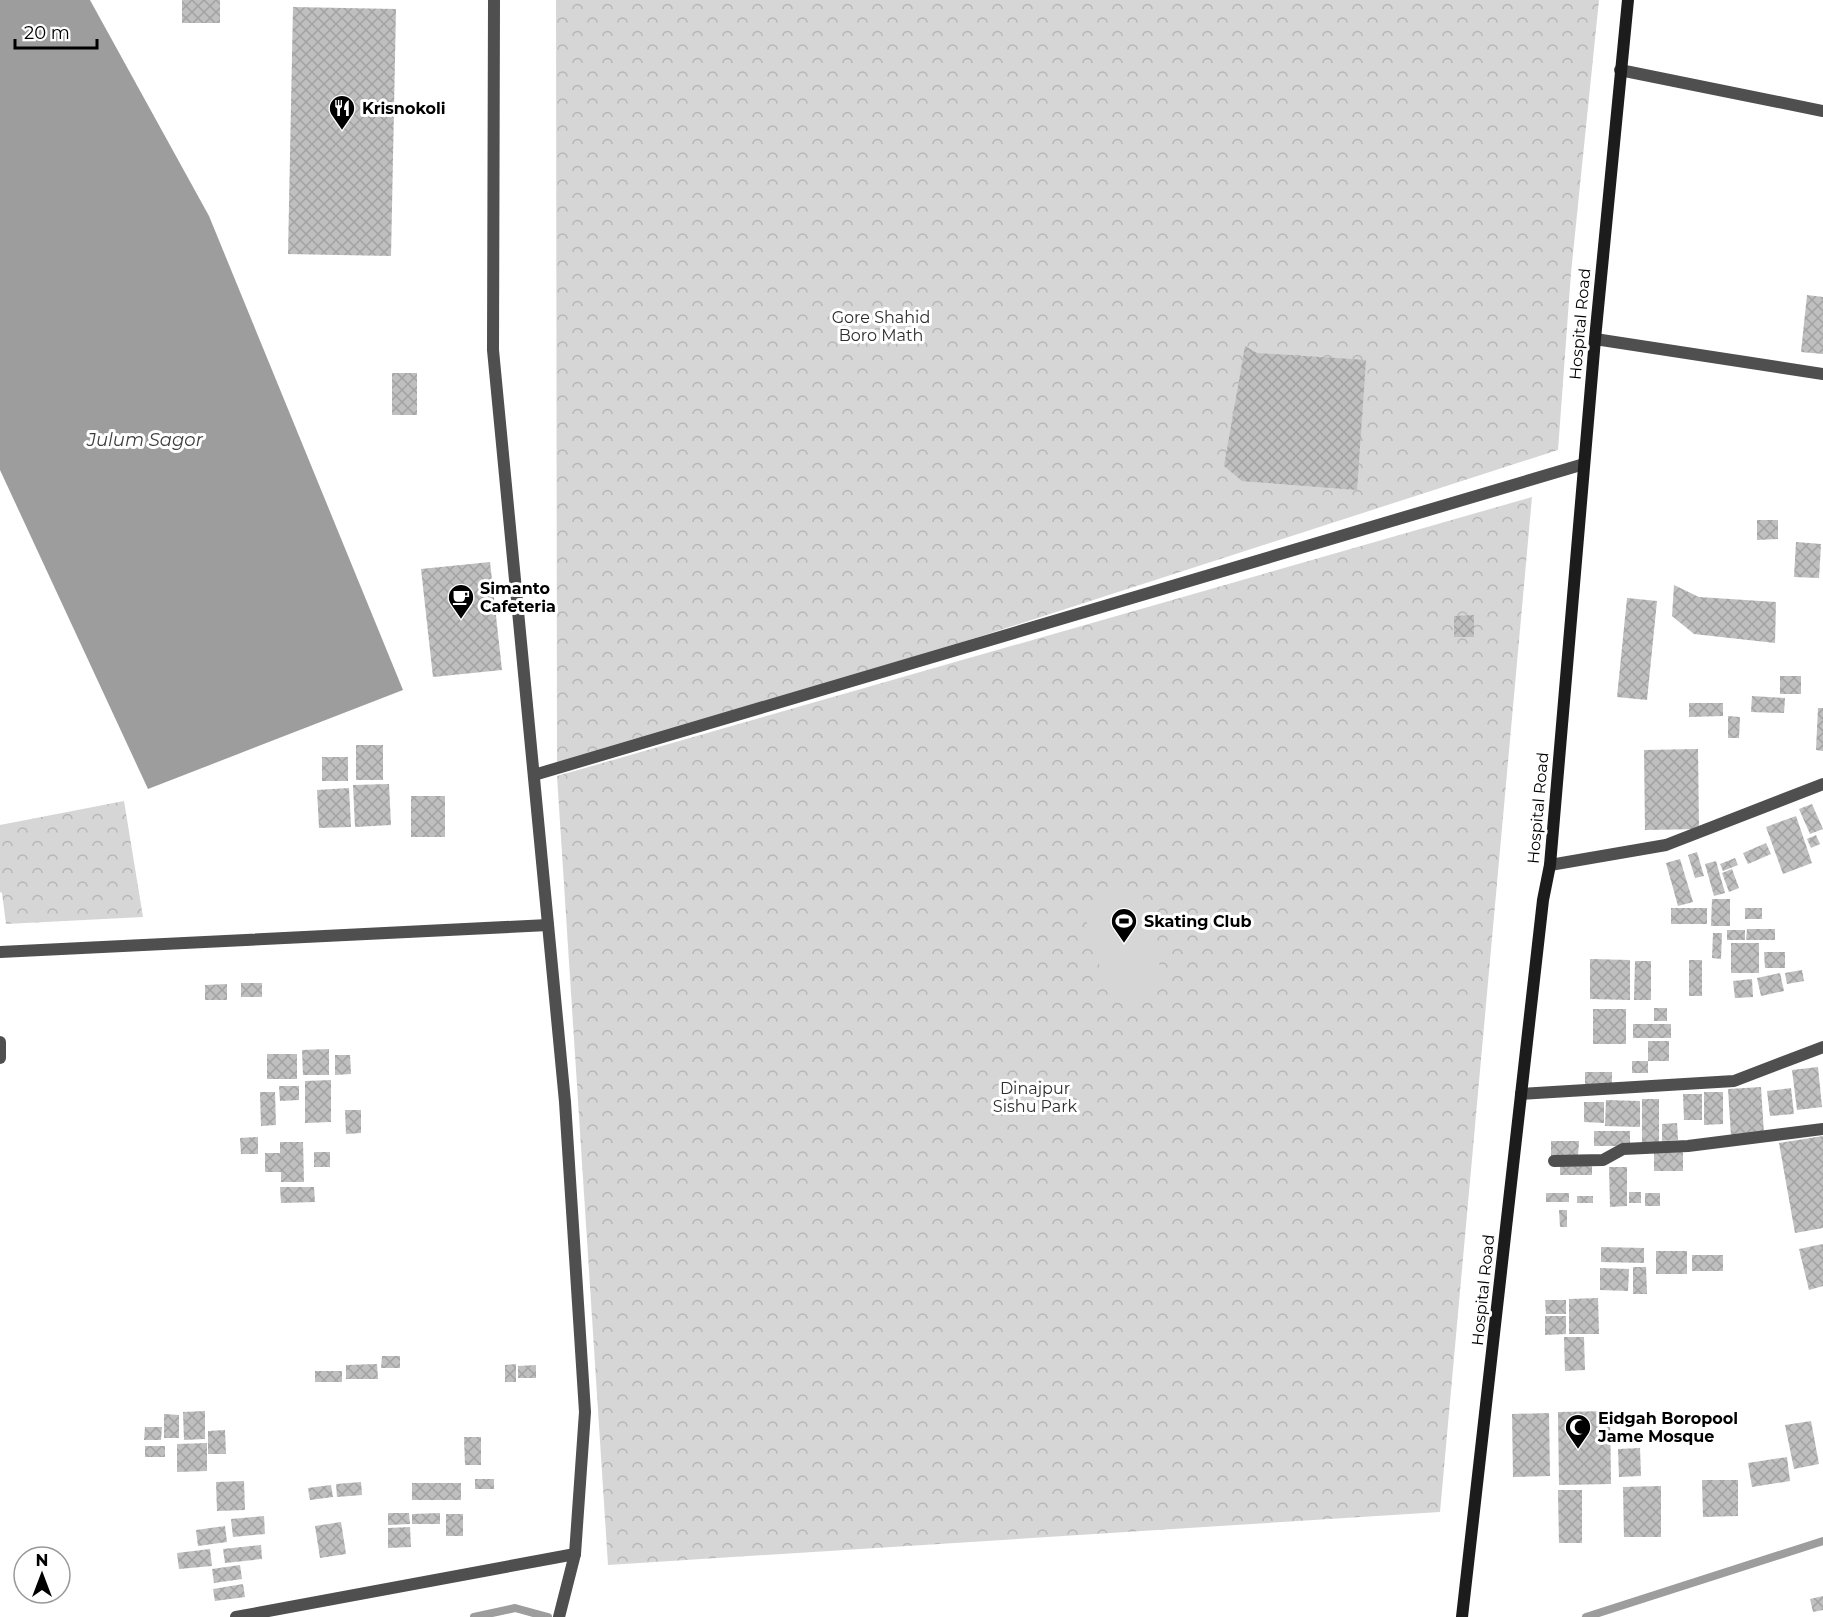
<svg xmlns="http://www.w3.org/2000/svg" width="1823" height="1617" viewBox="0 0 1823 1617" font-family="Montserrat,sans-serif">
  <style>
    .park { fill: url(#park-crowns) }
    .pitch { fill: #d6d6d6 }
    .water { fill: #9d9d9d }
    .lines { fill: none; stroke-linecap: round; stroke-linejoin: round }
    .stream { stroke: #9d9d9d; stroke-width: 8 }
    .building { fill: url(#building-cross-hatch) }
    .street { stroke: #4f4f4f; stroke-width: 12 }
    .secondary { stroke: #1c1c1c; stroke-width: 12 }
    .labels { text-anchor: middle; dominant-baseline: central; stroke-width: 6; stroke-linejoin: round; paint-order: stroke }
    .poi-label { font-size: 16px; font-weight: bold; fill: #000; stroke: #fff; text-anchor: start }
    .park-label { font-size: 16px; fill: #2d2d2d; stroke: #fff }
    .street-label { font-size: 16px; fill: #000; stroke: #fff }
    .water-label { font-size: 18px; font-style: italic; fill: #3e3e3e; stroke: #fff }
  </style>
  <defs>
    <pattern id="park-crowns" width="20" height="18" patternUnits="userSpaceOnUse" patternTransform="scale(1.5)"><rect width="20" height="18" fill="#d6d6d6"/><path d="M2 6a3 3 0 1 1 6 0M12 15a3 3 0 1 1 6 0" fill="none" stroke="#b6b6b6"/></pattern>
    <pattern id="building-cross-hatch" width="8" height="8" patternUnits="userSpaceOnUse" patternTransform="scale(1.5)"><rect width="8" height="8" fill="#bfbfbf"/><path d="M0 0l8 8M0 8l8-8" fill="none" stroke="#a2a2a2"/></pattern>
  </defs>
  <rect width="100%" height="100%" fill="#fff"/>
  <!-- park -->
  <g class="park">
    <path d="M556,0H1599L1571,273L1558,450L557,773Z"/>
    <path d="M1532,497L1440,1512L608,1565L557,776Z"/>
    <path d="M124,801L143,917L6,924L2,893L0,892V825Z"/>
  </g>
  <!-- pitch -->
  <path class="pitch" d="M1120,885L1142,893L1162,975L1145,998L1125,1000L1107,991L1084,913L1099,895Z"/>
  <!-- water -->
  <path class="water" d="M0,0H90L209,216L403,690L148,789L0,470Z"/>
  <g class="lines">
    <!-- stream -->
    <g class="stream">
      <path d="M474,1617L515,1608L548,1617"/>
      <path d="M1586,1617L1823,1541"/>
    </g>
  </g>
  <!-- building -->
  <g class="building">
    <rect x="182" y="0" width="38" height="23"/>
    <path d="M293,7L396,9L391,256L288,254Z"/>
    <path d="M1807,295L1823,297V354L1801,352Z"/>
    <path d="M1245,346L1257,353L1366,360L1357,490L1242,481L1224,466Z"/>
    <rect x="392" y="373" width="25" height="42"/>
    <path d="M1757,520H1778V539L1757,540Z"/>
    <path d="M1796,542L1821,544L1819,578L1794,577Z"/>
    <path d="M490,562L502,670L433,677L421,569Z"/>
    <path d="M1674,585L1699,597L1776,602L1775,643L1694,634L1672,616Z"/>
    <path d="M1627,598L1657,601L1647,700L1617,697Z"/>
    <path d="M1474,615V637H1454V616Z"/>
    <rect x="1780" y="676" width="21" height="18"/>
    <path d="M1752,696L1785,698L1784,713L1751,712Z"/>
    <path d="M1689,703H1723V716L1689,717Z"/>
    <path d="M1818,708H1823V751L1816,750Z"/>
    <path d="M1728,716L1740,717L1739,738H1728Z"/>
    <rect x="356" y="745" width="27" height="35"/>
    <path d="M1698,749L1699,829L1645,830L1644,750Z"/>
    <rect x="322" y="757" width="26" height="24"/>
    <path d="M389,784L391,825L355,827L353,785Z"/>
    <path d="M349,788L351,827L319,828L317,790Z"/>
    <rect x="411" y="796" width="34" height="41"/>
    <path d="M1812,804L1823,829L1810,834L1799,809Z"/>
    <path d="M1796,816L1812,863L1783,874L1766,827Z"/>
    <path d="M1816,835L1820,844L1811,848L1807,839Z"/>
    <path d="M1766,843L1771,854L1748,864L1743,853Z"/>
    <path d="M1697,852L1704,876L1695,878L1688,855Z"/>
    <path d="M1735,858L1738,865L1723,871L1720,864Z"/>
    <path d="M1680,859L1693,902L1678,906L1666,863Z"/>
    <path d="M1716,861L1725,893L1714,896L1705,864Z"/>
    <path d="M1732,869L1739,888L1729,892L1722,873Z"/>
    <path d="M1712,899H1730V926H1711Z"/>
    <rect x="1671" y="908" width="36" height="16"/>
    <rect x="1745" y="908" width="17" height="11"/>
    <path d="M1747,929H1775V940H1746Z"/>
    <rect x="1727" y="930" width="18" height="10"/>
    <path d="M1713,933H1722L1721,959L1712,958Z"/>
    <rect x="1731" y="943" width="28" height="30"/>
    <path d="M1764,952H1785V968H1765Z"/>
    <path d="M1590,959L1630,960V1000L1590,999Z"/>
    <rect x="1689" y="960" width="13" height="36"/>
    <path d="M1635,961H1651V1000H1634Z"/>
    <path d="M1802,970L1804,981L1787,984L1785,973Z"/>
    <path d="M1780,973L1784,991L1761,996L1757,978Z"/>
    <path d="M1752,979L1753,997L1735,998L1733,981Z"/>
    <rect x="241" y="983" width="21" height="14"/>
    <path d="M227,984V1000H205V985Z"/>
    <rect x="1654" y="1008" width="13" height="13"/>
    <rect x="1593" y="1009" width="33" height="35"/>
    <rect x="1633" y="1024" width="38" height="14"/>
    <rect x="1648" y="1041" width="21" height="20"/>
    <path d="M329,1049V1075H303L302,1050Z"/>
    <rect x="267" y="1054" width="30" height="25"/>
    <path d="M335,1055H350L351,1074L335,1075Z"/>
    <rect x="1632" y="1061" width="16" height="12"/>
    <path d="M1818,1067L1822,1107L1797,1110L1792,1070Z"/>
    <rect x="1585" y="1072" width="27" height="12"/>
    <path d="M331,1080V1122L305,1123V1081Z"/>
    <path d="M279,1086H299V1100L280,1101Z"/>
    <path d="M1761,1087L1764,1134L1731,1136L1728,1089Z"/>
    <path d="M1791,1088L1794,1114L1770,1116L1767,1091Z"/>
    <path d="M260,1092H275L276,1125L261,1126Z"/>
    <path d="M1704,1092H1723V1124L1704,1125Z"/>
    <path d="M1683,1094H1702V1120H1684Z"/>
    <rect x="1642" y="1099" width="17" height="44"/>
    <path d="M1606,1100L1640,1101V1127L1605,1126Z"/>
    <path d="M1584,1102H1604V1123L1584,1122Z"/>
    <path d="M345,1110H361V1133L346,1134Z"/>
    <path d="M1677,1123L1678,1140L1662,1141V1124Z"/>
    <rect x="1594" y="1131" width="36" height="15"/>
    <path d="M1823,1136V1228L1795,1233L1779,1143Z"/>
    <path d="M258,1137V1154H241L240,1138Z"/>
    <path d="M1551,1141H1579L1578,1156H1551Z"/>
    <path d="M280,1142H303L304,1182H281V1172H265V1153H280Z"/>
    <rect x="1654" y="1150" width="29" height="21"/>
    <rect x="314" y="1152" width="16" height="15"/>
    <rect x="1560" y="1163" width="32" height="12"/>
    <path d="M1609,1167H1627V1206L1610,1207Z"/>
    <path d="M280,1187H314L315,1202L281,1203Z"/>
    <rect x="1629" y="1192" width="12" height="11"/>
    <rect x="1546" y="1193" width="23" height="9"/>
    <rect x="1645" y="1193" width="15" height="13"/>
    <rect x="1577" y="1196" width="16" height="7"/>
    <path d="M1559,1210H1567V1227H1560Z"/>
    <path d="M1823,1244V1286L1809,1290L1799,1249Z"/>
    <path d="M1601,1247L1644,1248V1263L1601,1262Z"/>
    <rect x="1656" y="1251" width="31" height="23"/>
    <rect x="1692" y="1255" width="31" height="16"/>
    <path d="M1633,1267H1646L1647,1294H1633Z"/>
    <path d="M1600,1268L1629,1269L1628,1291L1600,1290Z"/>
    <path d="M1598,1298L1599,1334H1569V1299Z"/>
    <path d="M1545,1300H1566V1314H1546Z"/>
    <path d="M1545,1316H1566V1334L1545,1335Z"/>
    <path d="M1564,1337H1584L1585,1370L1565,1371Z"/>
    <path d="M382,1356H400V1368H381Z"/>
    <path d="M377,1364L378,1379H346V1365Z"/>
    <path d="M516,1364V1382H505V1365Z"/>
    <path d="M536,1365V1378H518V1366Z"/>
    <rect x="315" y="1371" width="27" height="11"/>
    <path d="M205,1411V1439L184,1440L183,1412Z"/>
    <path d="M1610,1411L1611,1484L1559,1485L1558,1412Z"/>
    <path d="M1549,1413L1550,1476L1513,1477L1512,1414Z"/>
    <path d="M164,1414L179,1415V1438H164Z"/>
    <path d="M1811,1421L1819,1464L1794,1469L1785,1425Z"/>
    <path d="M145,1427H162L161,1440H144Z"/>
    <path d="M225,1430L226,1454H208V1431Z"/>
    <path d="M464,1437H481V1465H465Z"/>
    <path d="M207,1443V1471L177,1472V1444Z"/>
    <rect x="145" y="1446" width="20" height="11"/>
    <path d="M1640,1448L1641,1476L1619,1477L1618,1449Z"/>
    <path d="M1787,1457L1790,1481L1752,1487L1748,1463Z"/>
    <rect x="475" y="1479" width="19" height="10"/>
    <path d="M1702,1480H1738V1516L1703,1517Z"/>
    <path d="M244,1481L245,1510L217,1511L216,1482Z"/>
    <path d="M361,1482L362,1495L337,1497L336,1484Z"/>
    <rect x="412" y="1483" width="49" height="17"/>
    <path d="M331,1485L333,1497L310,1500L308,1488Z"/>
    <path d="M1661,1486V1537H1624L1623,1487Z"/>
    <path d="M1558,1490H1582V1543H1559Z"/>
    <path d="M388,1513H409L410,1524L388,1525Z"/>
    <path d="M440,1513V1524H412V1514Z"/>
    <rect x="446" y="1514" width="17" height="22"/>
    <path d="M264,1516L265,1534L233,1537L231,1519Z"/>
    <path d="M341,1522L346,1554L320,1558L315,1526Z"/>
    <path d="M225,1526L227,1542L198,1546L196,1530Z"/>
    <path d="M410,1527L411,1547L388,1548V1528Z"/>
    <path d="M261,1545L262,1559L225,1563L223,1549Z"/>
    <path d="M210,1549L212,1566L179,1569L177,1553Z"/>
    <path d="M240,1565L242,1579L214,1583L212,1569Z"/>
    <path d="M243,1584L245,1597L215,1601L213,1589Z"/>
    <path d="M1823,1596V1610L1813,1612L1810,1599Z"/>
  </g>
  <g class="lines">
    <!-- street -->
    <g class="street">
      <path d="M494,0L493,350L565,1102L585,1412L575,1554L559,1617"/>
      <path d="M1620,70L1823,111"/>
      <path d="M1595,339L1823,374"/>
      <path d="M534,775L1584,464"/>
      <path d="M1550,865L1666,845L1823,784"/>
      <path d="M0,952L548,925"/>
      <path d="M0,1042V1058"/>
      <path d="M1521,1094L1734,1081L1823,1047"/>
      <path d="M1554,1161L1603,1160L1623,1149L1688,1146L1823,1129"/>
      <path d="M236,1617L575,1554"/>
    </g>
    <!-- secondary -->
    <path class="secondary" d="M1462,1617L1543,900L1550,865L1595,339L1628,0"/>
  </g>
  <!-- icons -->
  <defs>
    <g id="restaurant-pin" transform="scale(1.35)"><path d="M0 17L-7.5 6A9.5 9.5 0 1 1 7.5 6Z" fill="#000" stroke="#fff"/><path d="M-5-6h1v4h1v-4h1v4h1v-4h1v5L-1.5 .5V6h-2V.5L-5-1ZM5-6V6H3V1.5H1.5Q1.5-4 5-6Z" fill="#fff"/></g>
    <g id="cafe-pin" transform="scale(1.35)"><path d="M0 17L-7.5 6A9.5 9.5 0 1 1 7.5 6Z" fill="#000" stroke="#fff"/><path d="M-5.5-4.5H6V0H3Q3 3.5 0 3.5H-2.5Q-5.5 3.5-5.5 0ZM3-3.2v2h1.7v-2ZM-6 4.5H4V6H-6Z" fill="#fff"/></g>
    <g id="stadium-pin" transform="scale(1.35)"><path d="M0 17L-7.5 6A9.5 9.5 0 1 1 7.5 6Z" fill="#000" stroke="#fff"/><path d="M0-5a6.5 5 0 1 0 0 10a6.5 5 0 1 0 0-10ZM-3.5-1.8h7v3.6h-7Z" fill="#fff"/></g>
    <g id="mosque-pin" transform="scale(1.35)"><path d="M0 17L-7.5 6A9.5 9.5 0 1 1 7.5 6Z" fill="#000" stroke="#fff"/><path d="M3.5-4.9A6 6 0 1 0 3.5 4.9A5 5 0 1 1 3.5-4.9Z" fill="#fff"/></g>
  </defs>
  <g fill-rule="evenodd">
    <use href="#restaurant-pin" x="342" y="108"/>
    <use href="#cafe-pin" x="461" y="597"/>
    <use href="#stadium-pin" x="1124" y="921"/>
    <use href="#mosque-pin" x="1578" y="1427"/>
  </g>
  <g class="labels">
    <!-- poi labels -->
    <g class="poi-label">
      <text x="362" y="108">Krisnokoli</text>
      <text x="480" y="588">Simanto<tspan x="480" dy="18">Cafeteria</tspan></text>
      <text x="1144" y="921">Skating Club</text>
      <text x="1598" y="1418">Eidgah Boropool<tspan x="1598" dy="18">Jame Mosque</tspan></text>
    </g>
    <!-- park labels -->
    <g class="park-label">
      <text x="881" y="317">Gore Shahid<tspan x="881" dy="18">Boro Math</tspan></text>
      <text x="1035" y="1088">Dinajpur<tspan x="1035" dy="18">Sishu Park</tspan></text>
    </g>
    <!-- street labels -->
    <g class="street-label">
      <text transform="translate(1580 324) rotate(-85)">Hospital Road</text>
      <text transform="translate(1538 808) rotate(-85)">Hospital Road</text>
      <text transform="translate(1483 1290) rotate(-84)">Hospital Road</text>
    </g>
    <!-- water labels -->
    <g class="water-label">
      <text x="145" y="440">Julum Sagor</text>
    </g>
  </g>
  <!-- north arrow -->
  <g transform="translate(42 1575)"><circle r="28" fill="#ffffff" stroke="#999999" stroke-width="1.5"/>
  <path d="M0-4.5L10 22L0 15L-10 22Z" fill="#000000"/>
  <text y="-9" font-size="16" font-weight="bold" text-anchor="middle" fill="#000000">N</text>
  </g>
  <!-- scale -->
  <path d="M15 39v9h82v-9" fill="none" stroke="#000000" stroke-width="3"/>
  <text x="24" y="39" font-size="18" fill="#000000" stroke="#ffffff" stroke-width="4.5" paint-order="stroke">20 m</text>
</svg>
